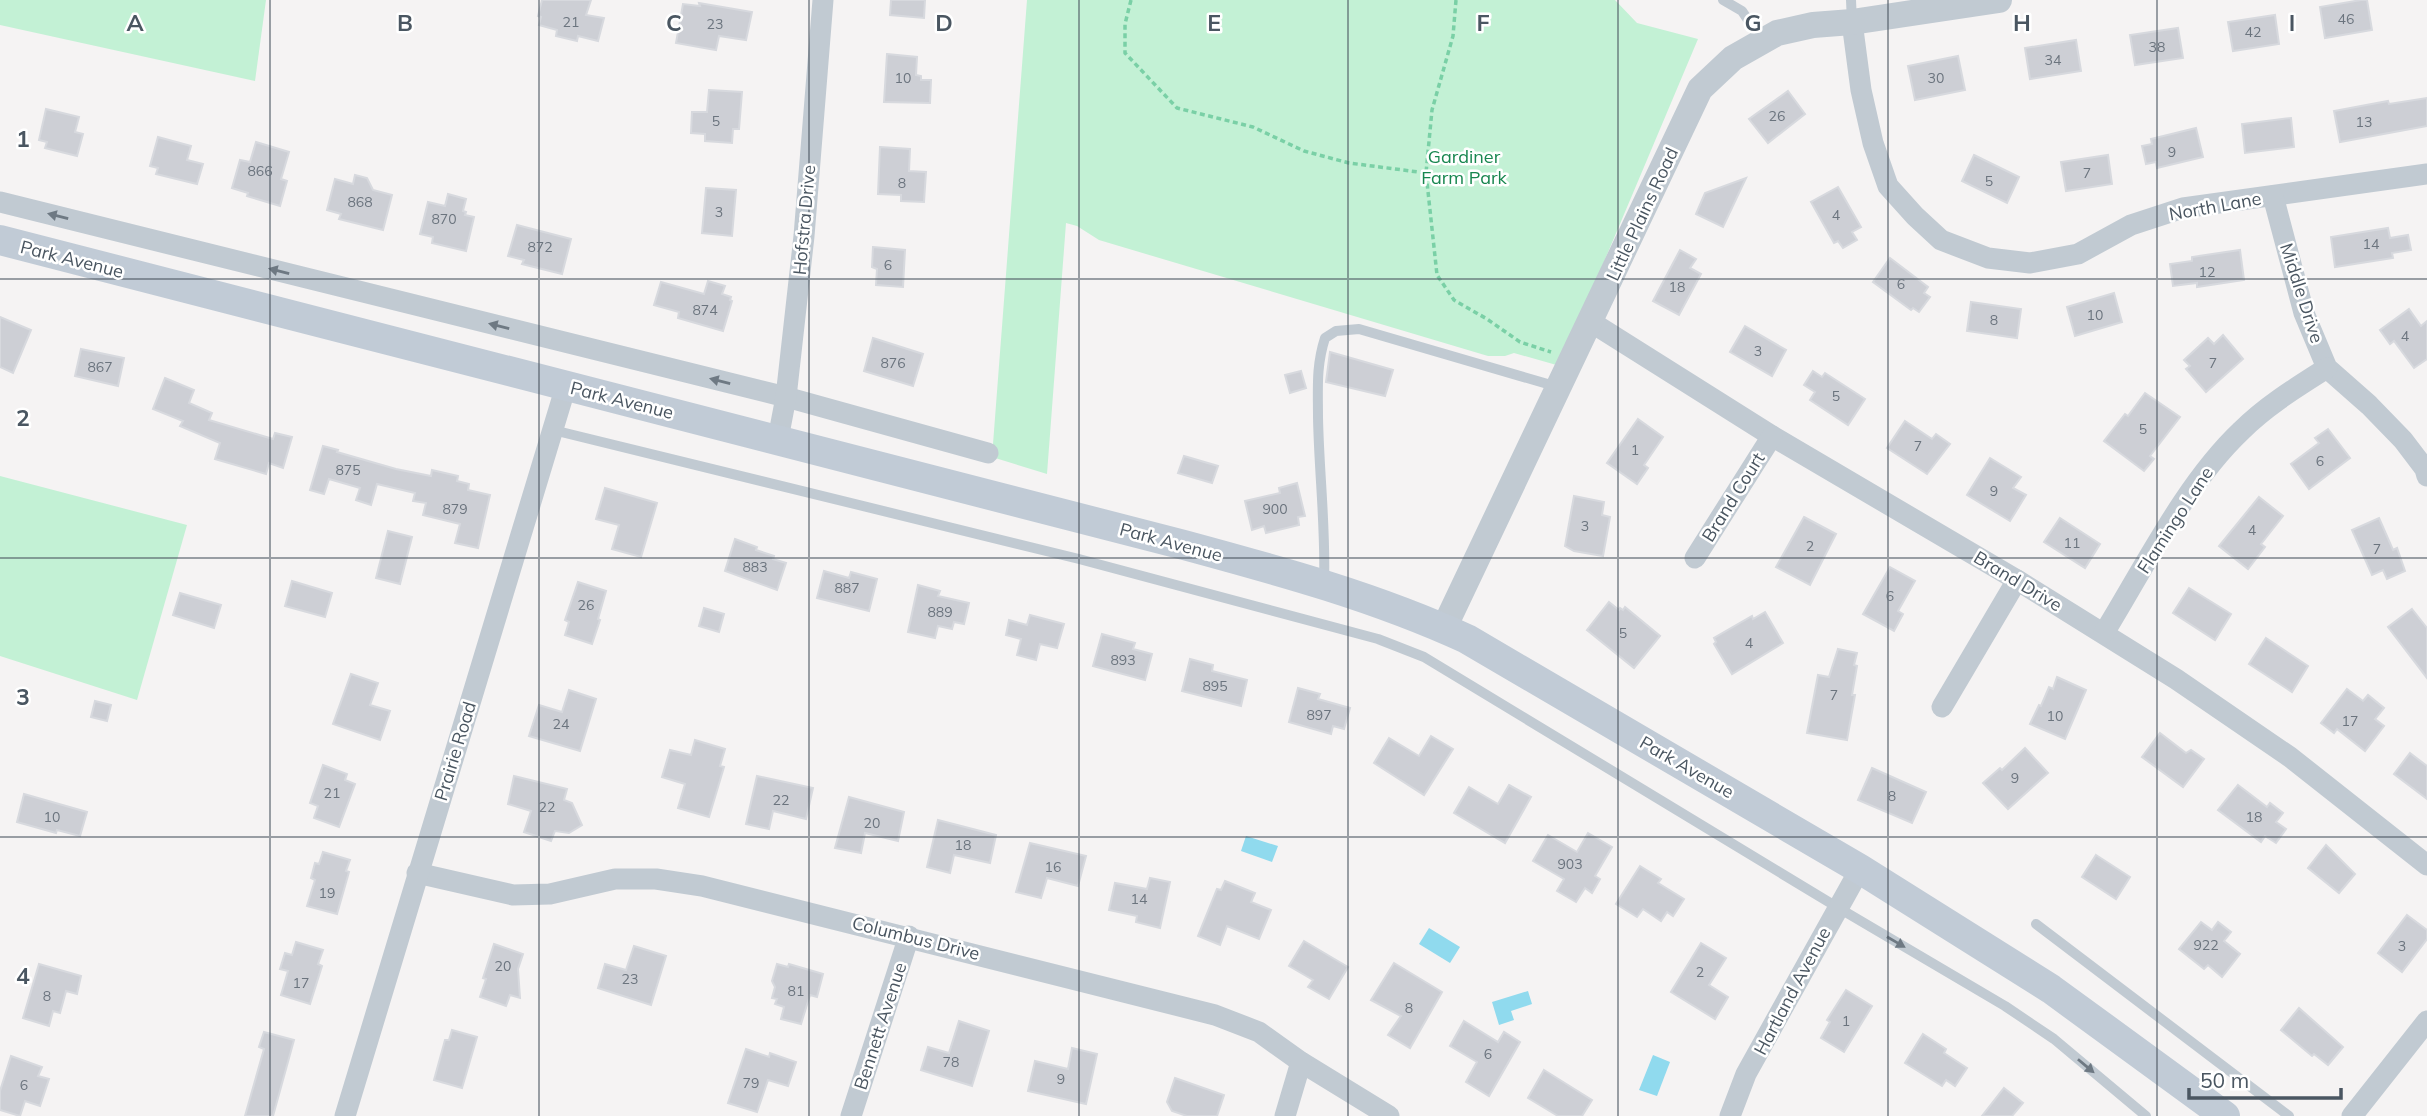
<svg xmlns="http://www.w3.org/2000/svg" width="2427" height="1116" viewBox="0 0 2427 1116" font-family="Mulish,sans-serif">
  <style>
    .green { fill: #c3f1d5 }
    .water { fill: #90daee }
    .building { fill: #cdcfd5; stroke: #d7d9de; stroke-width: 2 }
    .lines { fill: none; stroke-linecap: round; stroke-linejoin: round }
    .path { stroke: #7ad0a6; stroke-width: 3.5; stroke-dasharray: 5 3.5; stroke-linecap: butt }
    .service { stroke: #c1cad2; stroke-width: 10 }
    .minor { stroke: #c1cad2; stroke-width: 21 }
    .tertiary { stroke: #c1cad2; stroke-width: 26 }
    .secondary { stroke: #c1cbd6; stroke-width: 30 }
    .oneway { fill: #6e7983 }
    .grid { fill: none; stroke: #4a5661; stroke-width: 2; stroke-opacity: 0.55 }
    .labels { text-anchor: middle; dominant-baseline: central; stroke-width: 5; stroke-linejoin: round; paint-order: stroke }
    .number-label { font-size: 14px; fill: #6b747e }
    .park-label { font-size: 18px; fill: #17864f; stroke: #fff }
    .street-label { font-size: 18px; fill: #4a5661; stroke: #fff }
    .grid-label { font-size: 23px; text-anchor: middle; font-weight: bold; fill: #4a5661; stroke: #fff; stroke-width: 5; stroke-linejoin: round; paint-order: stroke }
  </style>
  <rect width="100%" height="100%" fill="#f5f3f3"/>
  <!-- green -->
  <g class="green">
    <path d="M0,0H266L255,81L0,25Z"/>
    <path d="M1027,0H1615L1637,23L1698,39L1560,366L1514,353L1505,356H1488L1099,240L1077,226L1066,223L1047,474L992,457Z"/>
    <path d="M0,476L187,525L137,700L0,656Z"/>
  </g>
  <!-- water -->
  <g class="water">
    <path d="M1246,836L1278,846L1272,862L1241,851Z"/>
    <path d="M1429,928L1460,947L1450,963L1419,944Z"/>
    <path d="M1528,991L1532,1004L1511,1011L1514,1020L1499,1025L1492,1002Z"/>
    <path d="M1653,1055L1670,1062L1657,1096L1639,1090Z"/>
  </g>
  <!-- building -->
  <g class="building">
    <path d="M542,0H591L586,15L604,18L598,41L578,36L577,41L556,36L557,30L539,25L541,17L538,16Z"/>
    <path d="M891,0H925L924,18L890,15Z"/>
    <path d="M2361,0H2367L2372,30L2325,38L2320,7Z"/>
    <path d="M699,3L752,12L746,40L719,36L716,50L676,43L683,4L700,6Z"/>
    <path d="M2275,15L2279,44L2233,51L2228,22Z"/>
    <path d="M2178,28L2183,58L2135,65L2130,35Z"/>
    <path d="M2076,40L2081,71L2030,79L2025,48Z"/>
    <path d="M887,54L917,57L916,75L921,76V80H931L930,103L884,102Z"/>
    <path d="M1958,56L1965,90L1915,100L1908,66Z"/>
    <path d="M709,90L742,92L739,129H733L732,143L705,141V134L691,133L692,112H707Z"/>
    <path d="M1788,91L1805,114L1768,143L1749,119Z"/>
    <path d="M2427,98V126L2340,142L2334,111L2388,101L2389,104Z"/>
    <path d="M46,109L79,117L75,132L83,134L77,156L45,148L47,142L39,140Z"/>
    <path d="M2291,118L2294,147L2245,153L2242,124Z"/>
    <path d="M2196,128L2203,157L2157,168L2156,162L2146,164L2142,146L2152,144L2151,139Z"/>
    <path d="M158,137L191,146L187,160L203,164L197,184L156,174L158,168L150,166Z"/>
    <path d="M256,142L289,152L281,179L287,181L280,206L247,196L248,193L232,188L240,160L250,162Z"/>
    <path d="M880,147L910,149L909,171L926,172L924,202L901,201V195L878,194Z"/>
    <path d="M1974,155L2019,177L2007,203L1962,181Z"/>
    <path d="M2108,155L2112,184L2066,191L2061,162Z"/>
    <path d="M355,175L367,178L373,190L392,195L383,230L339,219L341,214L327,210L335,179L353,184Z"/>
    <path d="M1746,178L1723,227L1696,214L1705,193Z"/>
    <path d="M1838,187L1861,227L1852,232L1857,240L1843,248L1838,241L1834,243L1811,202Z"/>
    <path d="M706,188L736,190L732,236L702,233Z"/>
    <path d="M448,194L466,199L463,211L466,212L465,215L474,217L466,251L432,243L433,237L420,234L428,202L445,206Z"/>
    <path d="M517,225L571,239L562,274L522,264L524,260L508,256Z"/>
    <path d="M2388,228L2390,238L2408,235L2411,250L2392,253L2393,258L2335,267L2331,237Z"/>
    <path d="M873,247L905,250L903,287L876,285L877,269L872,267Z"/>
    <path d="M1680,250L1696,259L1690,268L1701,274L1679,315L1653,301Z"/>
    <path d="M2240,250L2244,280L2197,287V283L2173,286L2170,264L2192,261V257Z"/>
    <path d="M1890,258L1928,287L1924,293L1930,297L1919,312L1913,308L1911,310L1873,282Z"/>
    <path d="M708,281L725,286L722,294L731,297L730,300L732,301L723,331L678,318L679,312L654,305L661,282L704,294Z"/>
    <path d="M2114,293L2122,322L2075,336L2067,307Z"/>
    <path d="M1971,302L2021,309L2017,338L1967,331Z"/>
    <path d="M2409,309L2421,326L2427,321V359L2414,368L2394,341L2390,344L2380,330Z"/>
    <path d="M0,317L31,330L13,373L0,367Z"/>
    <path d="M1745,326L1786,350L1772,376L1730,352Z"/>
    <path d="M2223,335L2243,359L2206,392L2186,369L2190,366L2184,360L2208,338L2214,344Z"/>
    <path d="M873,338L923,354L913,386L864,371Z"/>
    <path d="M81,349L124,358L118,386L75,376Z"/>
    <path d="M1330,352L1393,370L1385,396L1326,382Z"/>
    <path d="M1301,371L1306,388L1290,393L1285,375Z"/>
    <path d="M1813,371L1822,377L1825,373L1865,399L1848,425L1810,400L1815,392L1804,385Z"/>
    <path d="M165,378L194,390L189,403L212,413L209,420L273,439L275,433L292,437L283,468L269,463L266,474L215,459L220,443L180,426L183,421L153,409Z"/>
    <path d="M2145,393L2180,417L2150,456L2154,459L2144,471L2104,441L2125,414L2128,416Z"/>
    <path d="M1638,419L1663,437L1644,465L1648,468L1637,484L1607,463Z"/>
    <path d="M1905,421L1932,439L1936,434L1950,444L1927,474L1887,448Z"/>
    <path d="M2328,429L2350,458L2309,489L2291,464L2319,443L2315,438Z"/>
    <path d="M323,446L338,450L337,452L396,469L431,476L432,470L458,476L457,481L469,484L468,490L490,495L478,548L455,543L460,524L423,515L426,503L413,501L415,493L377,484L371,505L356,500L360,488L329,479L324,494L310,490Z"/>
    <path d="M1184,456L1218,466L1212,483L1178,473Z"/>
    <path d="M1990,458L2021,477L2013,488L2026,495L2010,521L1967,495Z"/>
    <path d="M1297,483L1305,516L1298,517L1299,525L1266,533L1264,526L1252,530L1245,501L1280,493L1279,488Z"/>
    <path d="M605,488L657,503L641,557L612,549L619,525L596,519Z"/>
    <path d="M1574,496L1604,502L1602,515L1610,517L1603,556L1574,551L1565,546Z"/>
    <path d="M2259,497L2283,516L2261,544L2265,547L2248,569L2219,546Z"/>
    <path d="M1804,517L1836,534L1810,585L1776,567Z"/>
    <path d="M2060,518L2100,544L2085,568L2044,542Z"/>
    <path d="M2379,518L2393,550L2397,548L2405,571L2387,579L2383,570L2372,575L2352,530Z"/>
    <path d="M388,531L412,537L400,584L376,578Z"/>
    <path d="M735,539L757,547L756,550L774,556L773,559L786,563L777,590L725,571Z"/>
    <path d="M1890,567L1915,581L1898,611L1903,614L1894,631L1863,614Z"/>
    <path d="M824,571L849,578L851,572L877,579L869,611L817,598Z"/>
    <path d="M292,581L332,593L325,617L285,606Z"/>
    <path d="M578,582L606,591L598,619L600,620L592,644L565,635L569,622L565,620Z"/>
    <path d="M918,585L940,591L938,596L969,603L964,624L954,622L952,629L938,626L935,638L908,632Z"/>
    <path d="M2189,588L2231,614L2215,640L2173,613Z"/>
    <path d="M180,593L221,605L214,628L173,615Z"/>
    <path d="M1609,602L1619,610L1620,608L1623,610L1625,607L1660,636L1634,668L1587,630Z"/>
    <path d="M704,608L724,614L719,632L699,626Z"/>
    <path d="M2412,609L2427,628V678L2388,627Z"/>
    <path d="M1765,612L1783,643L1732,674L1714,644L1716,642L1714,638L1752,616L1753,619Z"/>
    <path d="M1030,615L1064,624L1057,648L1040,644L1036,660L1017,655L1021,639L1006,635L1009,620L1027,625Z"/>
    <path d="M1102,634L1135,643L1133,649L1152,654L1145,680L1093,666Z"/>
    <path d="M2266,638L2308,666L2292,692L2249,664Z"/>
    <path d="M1838,649L1857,653L1854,665L1857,666L1852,695H1855L1847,740L1807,733L1818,675L1829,677Z"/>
    <path d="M1190,659L1213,665L1212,671L1247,680L1241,706L1182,691Z"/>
    <path d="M351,674L378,683L370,705L390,711L380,740L333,724Z"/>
    <path d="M2057,677L2086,690L2065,739L2030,724L2039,705L2041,706L2049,687L2053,689Z"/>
    <path d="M1298,688L1320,694L1318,699L1350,708L1344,729L1333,726L1331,734L1289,722Z"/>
    <path d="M2347,689L2363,701L2368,695L2384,708L2375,719L2384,726L2365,751L2337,729L2334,733L2321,723Z"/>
    <path d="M569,690L596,699L580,751L529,736L539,705L562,712Z"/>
    <path d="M95,701L111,705L107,721L91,717Z"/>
    <path d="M2160,733L2186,753L2191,750L2204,759L2183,787L2142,757Z"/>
    <path d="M1431,736L1453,749L1424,795L1374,763L1389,738L1419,756Z"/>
    <path d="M695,740L725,749L720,766L724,767L709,817L678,808L685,784L662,777L670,750L691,755Z"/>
    <path d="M2025,748L2048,773L2008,809L1983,783L2000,768L2002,770Z"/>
    <path d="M2410,753L2427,766V799L2394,774Z"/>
    <path d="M323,765L347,774L345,780L355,784L339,827L314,818L318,806L310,803Z"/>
    <path d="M1872,768L1926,792L1912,823L1858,800Z"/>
    <path d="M514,776L567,789L564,800L572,803L582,825L569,833L555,831L551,841L524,832L531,811L508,804Z"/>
    <path d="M757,776L813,788L806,819L773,811L769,829L746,824Z"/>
    <path d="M1509,785L1531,797L1505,843L1454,813L1469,787L1498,804Z"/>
    <path d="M2238,785L2267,807L2270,803L2283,813L2276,822L2286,829L2276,843L2265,836L2261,842L2218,810Z"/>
    <path d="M24,794L87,812L80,836L57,830L56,833L17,822Z"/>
    <path d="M849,797L904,812L898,841L865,833L861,853L835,848Z"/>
    <path d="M938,820L996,835L990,863L954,855L950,873L927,867Z"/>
    <path d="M1588,833L1612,847L1595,876L1600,879L1592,893L1585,888L1576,902L1557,891L1564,879L1533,861L1548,835L1577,852Z"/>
    <path d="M1030,843L1086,856L1078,886L1047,878L1041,898L1016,892Z"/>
    <path d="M2326,845L2355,874L2339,893L2308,868Z"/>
    <path d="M323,852L350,860L346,871L349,872L337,914L307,906L315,880L311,878L315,863L319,864Z"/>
    <path d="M2096,855L2130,877L2116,899L2082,877Z"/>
    <path d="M1640,866L1661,879L1658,883L1684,899L1673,916L1667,912L1661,921L1643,909L1637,917L1616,904Z"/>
    <path d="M1150,878L1170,882L1160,928L1136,922L1137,916L1109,910L1115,883L1147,889Z"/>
    <path d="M1225,881L1255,893L1251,902L1271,910L1259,939L1227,926L1220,945L1198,936L1217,889L1221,890Z"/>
    <path d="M2407,915L2427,930V939L2402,972L2378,953Z"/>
    <path d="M2201,922L2212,930L2218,922L2231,932L2224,941L2240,954L2222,977L2208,965L2204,969L2179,949Z"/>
    <path d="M1304,941L1348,967L1329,999L1308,987L1313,980L1289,966Z"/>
    <path d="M296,942L323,950L318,964L322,966L310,1004L281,995L288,971L280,969L285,953L292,955Z"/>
    <path d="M1701,943L1726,958L1709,985L1728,997L1715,1019L1671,992Z"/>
    <path d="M494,944L523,954L518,969L520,998L510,995L506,1006L480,997L486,979L483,978Z"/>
    <path d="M634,946L666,956L651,1005L598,988L605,964L626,970Z"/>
    <path d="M1394,963L1442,992L1410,1048L1388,1035L1401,1016L1371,1000Z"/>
    <path d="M39,964L81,976L77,994L66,991L60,1013L53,1011L49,1026L23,1018Z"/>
    <path d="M777,964L788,967L789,964L823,974L817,997L810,995L801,1024L781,1019L784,1007L775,1004L777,999L772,998L775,987L772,981Z"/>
    <path d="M1846,990L1872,1006L1844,1052L1821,1038L1830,1022L1827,1020Z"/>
    <path d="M2299,1008L2343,1047L2328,1065L2314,1054L2312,1056L2281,1030Z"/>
    <path d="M959,1021L989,1031L972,1086L921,1070L928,1047L949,1053Z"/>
    <path d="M1464,1021L1498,1042L1504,1032L1520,1042L1489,1096L1466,1082L1477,1062L1450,1046Z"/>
    <path d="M452,1030L477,1037L462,1088L434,1080L445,1040H449Z"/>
    <path d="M264,1032L294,1040L273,1116H245L264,1049L259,1047Z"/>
    <path d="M1923,1034L1946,1049L1944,1053L1967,1068L1955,1086L1946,1080L1942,1086L1905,1063Z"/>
    <path d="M1072,1048L1097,1054L1086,1104L1028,1091L1035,1061L1068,1069Z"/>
    <path d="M746,1049L769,1057L770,1053L796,1062L788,1086L768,1080L757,1112L728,1103Z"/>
    <path d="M11,1056L42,1067L38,1076L49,1079L40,1106L25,1101L20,1116L0,1110V1091Z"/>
    <path d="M1544,1070L1592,1100L1582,1116H1558L1528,1098Z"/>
    <path d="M1175,1078L1224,1095L1217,1116H1187L1172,1111L1167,1102Z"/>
    <path d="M2004,1088L2023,1103L2012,1116H1982Z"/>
  </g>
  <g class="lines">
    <!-- path -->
    <g class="path">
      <path d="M1131,0L1125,24V53L1177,108L1253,127L1304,151L1349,163L1426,173"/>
      <path d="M1456,0L1453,36L1432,110L1426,173L1437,275L1454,300L1487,319L1520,342L1551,352"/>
    </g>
    <!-- service -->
    <g class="service">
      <path d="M1723,0L1742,11L1762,41"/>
      <path d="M1851,0L1852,22"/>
      <path d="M553,430L1079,559L1378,639L1424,657L1837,907L2005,1006L2054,1039L2146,1116"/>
      <path d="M1324,583C1326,528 1319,473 1318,417C1318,388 1316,366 1325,338L1336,331L1359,329L1558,387"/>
      <path d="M2036,924L2289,1116"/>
    </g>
    <!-- minor -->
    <g class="minor">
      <path d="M1852,22L1861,90L1873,143L1888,186L1915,216L1941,240L1988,258L2030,263L2078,254L2131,225L2183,208L2427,174"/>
      <path d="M2273,196L2304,313L2327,368L2369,405L2403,440L2425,469L2427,476"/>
      <path d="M0,202L786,397L988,453"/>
      <path d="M1591,322L1772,436L2017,580L2176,679L2290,757L2427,865"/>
      <path d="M778,439L786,397L804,236L823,0"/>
      <path d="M1695,558L1772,436"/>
      <path d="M2104,633C2144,568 2186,483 2241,431C2266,406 2297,387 2327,368"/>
      <path d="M1942,707L2017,580"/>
      <path d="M417,873L513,895L550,894L615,879H656L702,886L1215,1015L1259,1032L1301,1062L1389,1116"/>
      <path d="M345,1116L566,386"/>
      <path d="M851,1116L909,936"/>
      <path d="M1285,1116L1301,1062"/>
      <path d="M1730,1116L1746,1074L1860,869"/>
      <path d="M2352,1116L2427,1021"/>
    </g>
    <!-- tertiary -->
    <path class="tertiary" d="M1444,628L1700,89L1733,58L1777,33L1813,25L1852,22L1999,0"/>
    <!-- secondary -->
    <path class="secondary" d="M0,240L1184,545C1280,571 1376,597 1467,639L1860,869L2051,989L2225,1116"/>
  </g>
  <!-- one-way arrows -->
  <defs><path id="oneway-solid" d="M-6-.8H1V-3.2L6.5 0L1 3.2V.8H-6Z" transform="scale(1.75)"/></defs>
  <g class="oneway">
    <use href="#oneway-solid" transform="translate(58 216) rotate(-166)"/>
    <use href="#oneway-solid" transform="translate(279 271) rotate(-166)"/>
    <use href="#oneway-solid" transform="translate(499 326) rotate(-166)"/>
    <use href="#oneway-solid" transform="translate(720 381) rotate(-166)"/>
    <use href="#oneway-solid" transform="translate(1896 942) rotate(30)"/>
    <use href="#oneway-solid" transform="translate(2086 1066) rotate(40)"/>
  </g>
  <!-- grid -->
  <path class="grid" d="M270,0V1116M539,0V1116M809,0V1116M1079,0V1116M1348,0V1116M1618,0V1116M1888,0V1116M2157,0V1116M0,279H2427M0,558H2427M0,837H2427"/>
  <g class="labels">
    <!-- number labels -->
    <g class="number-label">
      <text x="2346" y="19">46</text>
      <text x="571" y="22">21</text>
      <text x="715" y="24">23</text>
      <text x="2253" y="32">42</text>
      <text x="2157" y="47">38</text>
      <text x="2053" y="60">34</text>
      <text x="903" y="78">10</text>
      <text x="1936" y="78">30</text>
      <text x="1777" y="116">26</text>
      <text x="716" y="121">5</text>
      <text x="2364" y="122">13</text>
      <text x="2172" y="152">9</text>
      <text x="260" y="171">866</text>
      <text x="2087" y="173">7</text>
      <text x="1989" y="181">5</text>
      <text x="902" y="183">8</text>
      <text x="360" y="202">868</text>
      <text x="719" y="212">3</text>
      <text x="1836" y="215">4</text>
      <text x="444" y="219">870</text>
      <text x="2371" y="244">14</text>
      <text x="540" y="247">872</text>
      <text x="888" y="265">6</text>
      <text x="2207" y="272">12</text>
      <text x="1901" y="284">6</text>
      <text x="1677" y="287">18</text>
      <text x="705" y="310">874</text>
      <text x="2095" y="315">10</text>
      <text x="1994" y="320">8</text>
      <text x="2405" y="336">4</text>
      <text x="1758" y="351">3</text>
      <text x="893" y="363">876</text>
      <text x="2213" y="363">7</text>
      <text x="100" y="367">867</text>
      <text x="1836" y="396">5</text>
      <text x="2143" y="429">5</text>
      <text x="1918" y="446">7</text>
      <text x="1635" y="450">1</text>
      <text x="2320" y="461">6</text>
      <text x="348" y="470">875</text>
      <text x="1994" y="491">9</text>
      <text x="455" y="509">879</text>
      <text x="1275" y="509">900</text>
      <text x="1585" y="526">3</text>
      <text x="2252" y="530">4</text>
      <text x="2072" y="543">11</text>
      <text x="1810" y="546">2</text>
      <text x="2377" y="549">7</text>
      <text x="755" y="567">883</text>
      <text x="847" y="588">887</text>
      <text x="1890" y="596">6</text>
      <text x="586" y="605">26</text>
      <text x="940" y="612">889</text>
      <text x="1623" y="633">5</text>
      <text x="1749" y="643">4</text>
      <text x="1123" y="660">893</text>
      <text x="1215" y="686">895</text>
      <text x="1834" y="695">7</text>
      <text x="1319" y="715">897</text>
      <text x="2055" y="716">10</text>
      <text x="2350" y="721">17</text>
      <text x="561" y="724">24</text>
      <text x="2015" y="778">9</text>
      <text x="332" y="793">21</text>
      <text x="1892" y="796">8</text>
      <text x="781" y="800">22</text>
      <text x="547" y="807">22</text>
      <text x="52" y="817">10</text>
      <text x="2254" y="817">18</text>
      <text x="872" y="823">20</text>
      <text x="963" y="845">18</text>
      <text x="1570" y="864">903</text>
      <text x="1053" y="867">16</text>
      <text x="327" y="893">19</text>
      <text x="1139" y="899">14</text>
      <text x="2206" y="945">922</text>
      <text x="2402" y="946">3</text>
      <text x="503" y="966">20</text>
      <text x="1700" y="972">2</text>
      <text x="630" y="979">23</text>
      <text x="301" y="983">17</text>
      <text x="796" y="991">81</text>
      <text x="47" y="996">8</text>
      <text x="1409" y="1008">8</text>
      <text x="1846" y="1021">1</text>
      <text x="1488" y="1054">6</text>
      <text x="951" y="1062">78</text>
      <text x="1061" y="1079">9</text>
      <text x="751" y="1083">79</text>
      <text x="24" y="1085">6</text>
    </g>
    <!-- park labels -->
    <g class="park-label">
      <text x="1464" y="156">Gardiner<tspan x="1464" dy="21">Farm Park</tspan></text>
    </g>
    <!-- street labels -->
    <g class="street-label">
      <text transform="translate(2215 206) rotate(-10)">North Lane</text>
      <text transform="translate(1642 214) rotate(-65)">Little Plains Road</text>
      <text transform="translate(804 220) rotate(-85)">Hofstra Drive</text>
      <text transform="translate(72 259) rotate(14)">Park Avenue</text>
      <text transform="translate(2302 293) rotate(72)">Middle Drive</text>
      <text transform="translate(622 400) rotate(14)">Park Avenue</text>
      <text transform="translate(1733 497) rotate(-58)">Brand Court</text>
      <text transform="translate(2175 520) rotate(-57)">Flamingo Lane</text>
      <text transform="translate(1171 542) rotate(15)">Park Avenue</text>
      <text transform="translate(2018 581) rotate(31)">Brand Drive</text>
      <text transform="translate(455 751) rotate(-73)">Prairie Road</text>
      <text transform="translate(1687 767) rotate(30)">Park Avenue</text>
      <text transform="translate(916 938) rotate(14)">Columbus Drive</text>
      <text transform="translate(1792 991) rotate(-62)">Hartland Avenue</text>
      <text transform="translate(880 1026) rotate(-72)">Bennett Avenue</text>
    </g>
  </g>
  <g class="grid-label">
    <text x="135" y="31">A</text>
    <text x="405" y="31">B</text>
    <text x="674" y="31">C</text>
    <text x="944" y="31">D</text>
    <text x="1214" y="31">E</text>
    <text x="1483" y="31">F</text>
    <text x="1753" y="31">G</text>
    <text x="2022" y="31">H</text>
    <text x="2292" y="31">I</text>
    <text x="23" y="147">1</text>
    <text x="23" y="426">2</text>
    <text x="23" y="705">3</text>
    <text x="23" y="984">4</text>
  </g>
  <!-- scale -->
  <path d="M2189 1088v10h152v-10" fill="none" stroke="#4a5661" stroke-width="3.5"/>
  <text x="2200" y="1088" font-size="21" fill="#4a5661" stroke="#ffffff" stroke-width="5" paint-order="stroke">50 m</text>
</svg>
